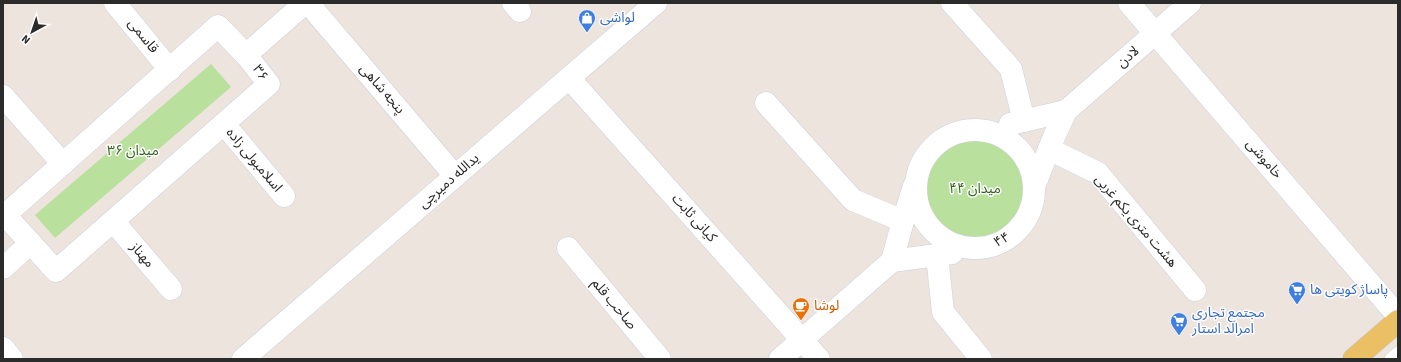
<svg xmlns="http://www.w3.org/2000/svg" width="1401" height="362" viewBox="0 0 1401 362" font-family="'Source Sans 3','Noto Sans Arabic',sans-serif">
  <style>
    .green { fill: #b9e09c }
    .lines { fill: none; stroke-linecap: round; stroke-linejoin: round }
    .lane-casing { stroke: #ccd0dc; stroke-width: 12 }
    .street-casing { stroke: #ccd0dc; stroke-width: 23 }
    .primary-casing { stroke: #c4c4c4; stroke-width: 23 }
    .lane { stroke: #fff; stroke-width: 11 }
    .street { stroke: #fff; stroke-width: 22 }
    .primary { stroke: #ebbf63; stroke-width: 22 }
    .labels { text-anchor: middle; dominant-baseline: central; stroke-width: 3; stroke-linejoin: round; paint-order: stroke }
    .shop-label { font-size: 14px; fill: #366cbe; stroke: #fff; text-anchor: start }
    .street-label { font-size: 14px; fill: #2b2b2b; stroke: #fff }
    .park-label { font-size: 14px; fill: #33651d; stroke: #fff }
    .food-label { font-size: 14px; fill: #c56008; stroke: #fff; text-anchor: start }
  </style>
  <rect width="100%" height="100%" fill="#ece4dd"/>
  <!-- green -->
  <g class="green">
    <path d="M211,64L231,87L55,238L35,215Z"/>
    <circle cx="975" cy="189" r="48"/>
  </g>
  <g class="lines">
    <!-- lane casing -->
    <g class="lane-casing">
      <path id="lane" d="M1390,359L1398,352"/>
    </g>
    <!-- street casing -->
    <g class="street-casing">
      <g id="street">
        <path d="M115,3L170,70"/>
        <path d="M308,3L455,176"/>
        <path d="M513,3L520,11"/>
        <path d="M952,3L1011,69L1024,121"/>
        <path d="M1129,3L1398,316"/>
        <path d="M218,26L246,55L269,84L56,271L5,215Z"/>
        <path d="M246,55L305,3"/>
        <path d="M569,78L819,359"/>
        <path d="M3,96L63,164"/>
        <path d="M766,103L853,200L903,221"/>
        <path d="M224,124L284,196"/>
        <path d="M1010,124L1066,111"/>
        <circle cx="975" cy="189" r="59"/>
        <path d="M1049,149L1098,173L1195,290"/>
        <path d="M1034,187L1053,139L1066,111L1190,3"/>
        <path d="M113,221L171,289"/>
        <path d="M568,248L660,359"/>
        <path d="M937,255L943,312L981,359"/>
        <path d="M892,261L952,253"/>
        <path d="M3,268L31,243"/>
        <path d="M3,348L12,359"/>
        <path d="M243,359L656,3"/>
        <path d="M780,359L892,261L903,221L914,186"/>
      </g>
    </g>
    <!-- primary casing -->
    <g class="primary-casing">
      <path id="primary" d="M1354,359L1398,321"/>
    </g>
    <!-- lane -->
    <use href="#lane" class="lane"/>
    <!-- street -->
    <use href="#street" class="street"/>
    <!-- primary -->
    <use href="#primary" class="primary"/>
  </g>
  <!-- icons -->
  <defs>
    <g id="shop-pin" transform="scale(0.9)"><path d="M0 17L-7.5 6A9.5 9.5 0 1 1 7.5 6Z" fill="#3f7fe0" stroke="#fff"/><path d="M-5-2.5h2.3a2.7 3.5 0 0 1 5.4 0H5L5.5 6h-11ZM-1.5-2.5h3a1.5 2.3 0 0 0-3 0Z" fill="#fff"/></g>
    <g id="supermarket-pin" transform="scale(0.9)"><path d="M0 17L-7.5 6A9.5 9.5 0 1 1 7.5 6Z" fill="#3f7fe0" stroke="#fff"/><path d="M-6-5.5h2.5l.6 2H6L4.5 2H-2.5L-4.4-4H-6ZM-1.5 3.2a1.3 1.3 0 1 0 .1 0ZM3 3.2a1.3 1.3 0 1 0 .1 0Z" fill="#fff"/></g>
    <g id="cafe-pin" transform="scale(0.9)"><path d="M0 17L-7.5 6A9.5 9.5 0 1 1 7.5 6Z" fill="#e8710a" stroke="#fff"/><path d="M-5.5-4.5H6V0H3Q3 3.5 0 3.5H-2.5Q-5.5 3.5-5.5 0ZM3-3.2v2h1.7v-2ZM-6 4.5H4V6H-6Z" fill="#fff"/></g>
  </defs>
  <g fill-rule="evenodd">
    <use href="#shop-pin" x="587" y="18"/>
    <use href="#supermarket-pin" x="1297" y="290"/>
    <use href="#cafe-pin" x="801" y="306"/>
    <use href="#supermarket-pin" x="1179" y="321"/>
  </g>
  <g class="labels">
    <!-- shop labels -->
    <g class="shop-label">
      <text x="600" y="18">لواشی</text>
      <text x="1310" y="290">پاساژ کویتی ها</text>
      <text x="1192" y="313">مجتمع تجاری<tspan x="1192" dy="16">امرالد استار</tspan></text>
    </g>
    <!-- street labels -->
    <g class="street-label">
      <text transform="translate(143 36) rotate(51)">قاسمی</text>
      <text transform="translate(1128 57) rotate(-41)">لادن</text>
      <text transform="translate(260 73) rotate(56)">۳۶</text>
      <text transform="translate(382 89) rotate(49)">پنجه شاهی</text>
      <text transform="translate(1264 159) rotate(49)">خاموشی</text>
      <text transform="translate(254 160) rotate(50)">اسلامبولی زاده</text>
      <text transform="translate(449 181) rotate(-41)">یدالله دمیرچی</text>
      <text transform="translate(694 218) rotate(48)">کیانی ثابت</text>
      <text transform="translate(1136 221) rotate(49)">هشت متری یکم غربی</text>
      <text transform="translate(1002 240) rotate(-28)">۴۴</text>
      <text transform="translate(142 255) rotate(49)">مهناز</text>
      <text transform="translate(614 304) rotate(50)">صاحب قلم</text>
    </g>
    <!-- park labels -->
    <g class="park-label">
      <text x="133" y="151">میدان ۳۶</text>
      <text x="975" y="189">میدان ۴۴</text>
    </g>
    <!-- food labels -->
    <g class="food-label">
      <text x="814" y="306">لوشا</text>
    </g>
  </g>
  <!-- border -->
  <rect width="1401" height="362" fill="none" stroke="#2b2b2b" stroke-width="8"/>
  <!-- north arrow -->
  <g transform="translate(32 32) rotate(220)" stroke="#ffffff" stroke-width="3" paint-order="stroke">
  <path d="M0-3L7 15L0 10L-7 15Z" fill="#2b2b2b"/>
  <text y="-6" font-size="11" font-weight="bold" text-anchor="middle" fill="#2b2b2b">N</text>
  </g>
</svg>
